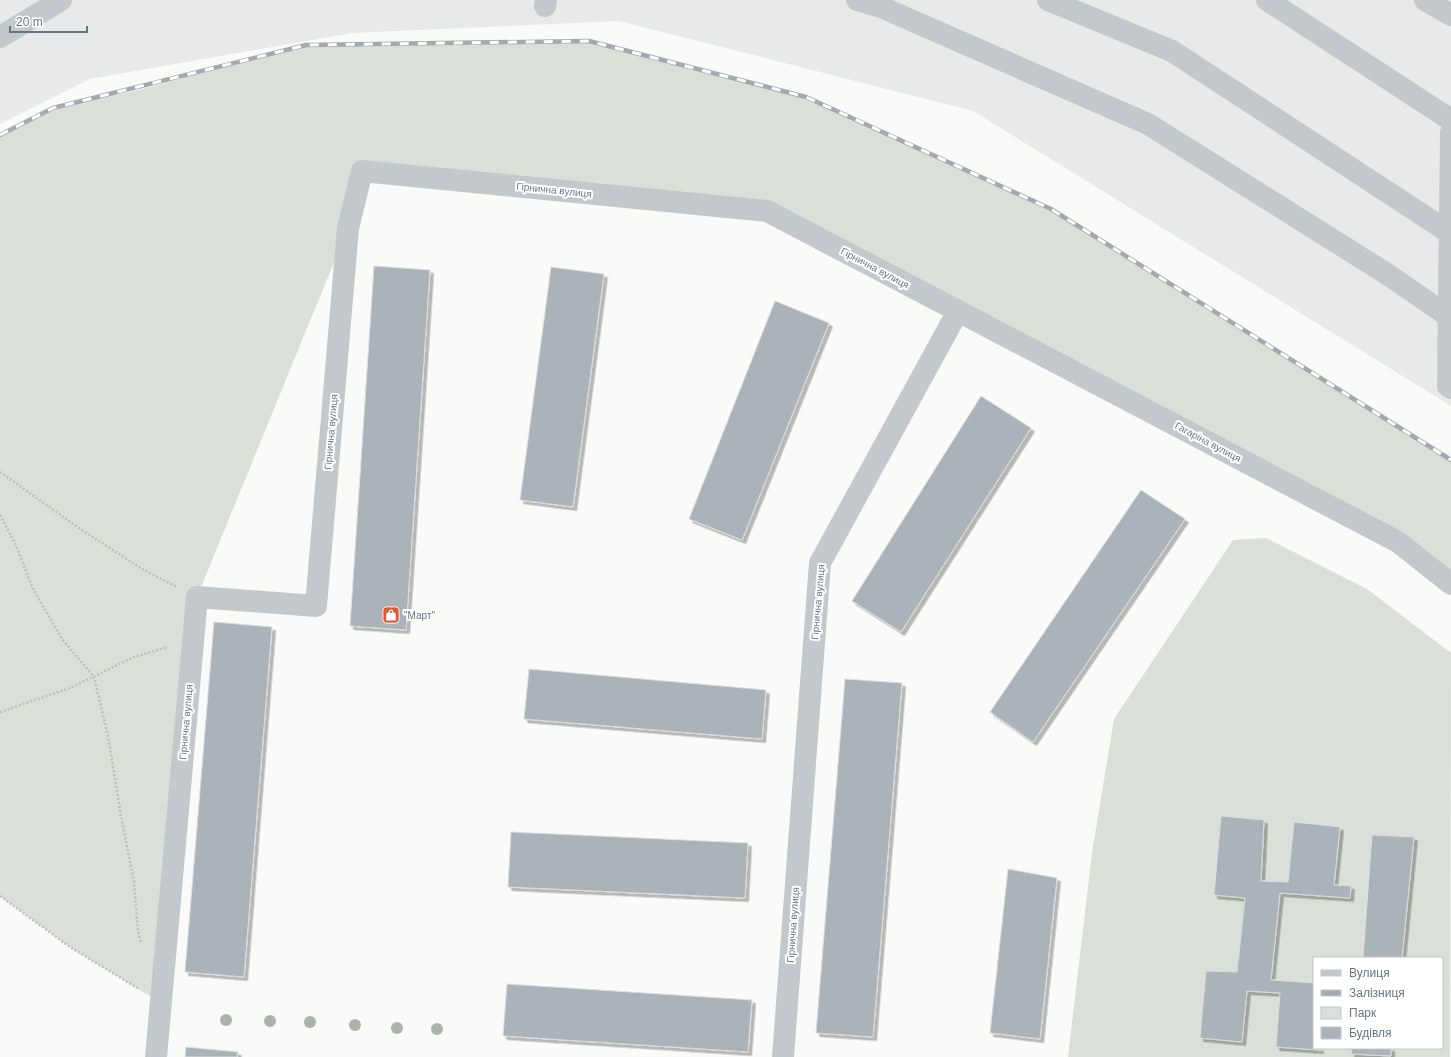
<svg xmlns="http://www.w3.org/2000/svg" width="1451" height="1057" viewBox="0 0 1451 1057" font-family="Helvetica,sans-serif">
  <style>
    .built { fill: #e8e9e9 }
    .green { fill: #dadfd7; fill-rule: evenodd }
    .building { fill: #aab3b9; stroke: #dcdcda; filter: url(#shadow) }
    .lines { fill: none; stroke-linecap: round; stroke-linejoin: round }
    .path { stroke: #bbbfc2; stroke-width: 2.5; stroke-dasharray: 2 2; stroke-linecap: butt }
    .minor { stroke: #c3c8cc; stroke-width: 22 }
    .rail-casing { stroke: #a2aab0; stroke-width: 4.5 }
    .rail { stroke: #fff; stroke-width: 3; stroke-dasharray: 9; stroke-linecap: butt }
    .tree { fill: #aab4a7 }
    .labels { text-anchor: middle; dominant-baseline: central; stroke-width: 4; stroke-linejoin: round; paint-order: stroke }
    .street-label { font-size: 10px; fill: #657683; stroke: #fff }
    .poi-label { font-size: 10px; fill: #657683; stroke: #fff; text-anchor: start }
  </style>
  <defs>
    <filter id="shadow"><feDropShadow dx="3.5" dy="3.5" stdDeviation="0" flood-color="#0004"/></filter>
  </defs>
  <rect width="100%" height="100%" fill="#fafaf8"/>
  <!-- built -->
  <path class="built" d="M0,0H1451V406L973,111L619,21L352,33L90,79L0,124Z"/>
  <!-- green -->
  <g class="green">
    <path d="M589,41L806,97L1051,209L1451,460V584L1398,541L767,211L362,171L348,228L197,597L161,1003L70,947L0,896V135L53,108L135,91L306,45Z"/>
    <path d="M1266,538L1367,589L1451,653L1450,1057H1068L1092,853L1114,719L1233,540ZM1314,958H1442V1048H1314Z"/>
  </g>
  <!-- building -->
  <g class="building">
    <path d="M374,266L430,270L406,630L350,626Z"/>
    <path d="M551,267L604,274L573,507L520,500Z"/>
    <path d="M775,301L829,323L742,540L689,519Z"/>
    <path d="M981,396L1031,428L901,632L852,601Z"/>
    <path d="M1141,490L1185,519L1033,742L990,712Z"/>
    <path d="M214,622L272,627L244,977L185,972Z"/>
    <path d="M529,669L766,690L762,739L524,719Z"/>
    <path d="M845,679L902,683L873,1037L816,1033Z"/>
    <path d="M1221,816L1264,820L1261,881L1288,882L1294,822L1340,827L1334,885L1351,886L1350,898L1280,893L1271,980L1314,983V1048H1320V1050L1276,1047L1280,993L1247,991L1242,1042L1200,1038L1206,971L1237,972L1245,898L1214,895Z"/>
    <path d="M511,832L748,843L745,898L508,887Z"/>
    <path d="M1372,835L1414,837L1402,958H1363Z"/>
    <path d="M1008,869L1057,878L1040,1039L990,1033Z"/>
    <path d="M507,984L752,1000L748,1052L503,1036Z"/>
    <path d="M186,1047L238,1052L237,1057H185Z"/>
    <path d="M1352,1048H1391V1056L1351,1054Z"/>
  </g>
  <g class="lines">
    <!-- path -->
    <g class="path">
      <path d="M0,472L79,528L142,569L177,587"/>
      <path d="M0,515L15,543L33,589L62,639L94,677L108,736L121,816L134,882L138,931L141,942"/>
      <path d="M0,712L70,688L134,657L168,647"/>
      <path d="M0,896L70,947L139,989"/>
    </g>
    <!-- minor -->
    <g class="minor">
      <path d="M857,0L881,7L1148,124L1387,274L1451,318"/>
      <path d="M1048,0L1172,51L1450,233"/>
      <path d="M1267,0L1451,120"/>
      <path d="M1425,0L1451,15"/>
      <path d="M545,6L546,0"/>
      <path d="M0,37L61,0"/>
      <path d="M1451,133L1448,386L1451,388"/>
      <path d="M958,311L1398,542L1451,584"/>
      <path d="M156,1057L197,597L316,606L348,228L362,171L767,211L958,311L820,563L783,1057"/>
    </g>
    <!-- rail casing -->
    <g class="rail-casing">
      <path id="rail" d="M0,135L53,108L306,45L589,41L806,97L1051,209L1451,460"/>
    </g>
    <!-- rail -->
    <use href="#rail" class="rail"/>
  </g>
  <!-- trees -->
  <g class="tree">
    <circle cx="226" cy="1020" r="6"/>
    <circle cx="270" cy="1021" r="6"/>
    <circle cx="310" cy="1022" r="6"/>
    <circle cx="355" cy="1025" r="6"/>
    <circle cx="397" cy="1028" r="6"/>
    <circle cx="437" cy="1029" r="6"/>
  </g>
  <!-- icons -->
  <defs>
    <g id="shop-square" transform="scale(0.9)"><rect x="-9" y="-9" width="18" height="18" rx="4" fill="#e4572e" stroke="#fff"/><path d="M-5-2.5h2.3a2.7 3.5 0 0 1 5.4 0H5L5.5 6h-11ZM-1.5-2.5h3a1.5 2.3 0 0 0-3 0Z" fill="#fff"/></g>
  </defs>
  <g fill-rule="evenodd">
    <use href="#shop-square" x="391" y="615"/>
  </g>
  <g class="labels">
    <!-- street labels -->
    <g class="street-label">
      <text transform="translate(554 190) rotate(6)">Гірнична вулиця</text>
      <text transform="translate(875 268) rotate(28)">Гірнична вулиця</text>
      <text transform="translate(331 432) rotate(-85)">Гірнична вулиця</text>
      <text transform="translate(1208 442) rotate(28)">Гагаріна вулиця</text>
      <text transform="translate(818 602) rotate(-85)">Гірнична вулиця</text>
      <text transform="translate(186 722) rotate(-85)">Гірнична вулиця</text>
      <text transform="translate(793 925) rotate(-86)">Гірнична вулиця</text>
    </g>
    <!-- poi labels -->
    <g class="poi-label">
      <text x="404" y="615">"Март"</text>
    </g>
  </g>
  <!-- legend -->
  <rect x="1313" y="957" width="130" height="92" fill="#ffffff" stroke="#c1c8cd"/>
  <rect x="1321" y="970" width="20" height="6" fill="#c3c8cc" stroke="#c1c8cd"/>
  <text x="1349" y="977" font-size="12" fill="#657683">Вулиця</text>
  <rect x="1321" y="990" width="20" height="6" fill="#a2aab0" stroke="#c1c8cd"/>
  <text x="1349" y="997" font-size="12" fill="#657683">Залізниця</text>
  <rect x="1321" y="1007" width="20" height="12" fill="#dadfd7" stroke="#c1c8cd"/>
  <text x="1349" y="1017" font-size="12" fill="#657683">Парк</text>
  <rect x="1321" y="1027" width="20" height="12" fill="#aab3b9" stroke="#c1c8cd"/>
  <text x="1349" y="1037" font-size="12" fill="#657683">Будівля</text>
  <!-- scale -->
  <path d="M10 26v6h77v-6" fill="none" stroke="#657683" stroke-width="2"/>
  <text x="16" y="26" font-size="12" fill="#657683" stroke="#ffffff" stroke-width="3" paint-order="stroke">20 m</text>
</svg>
